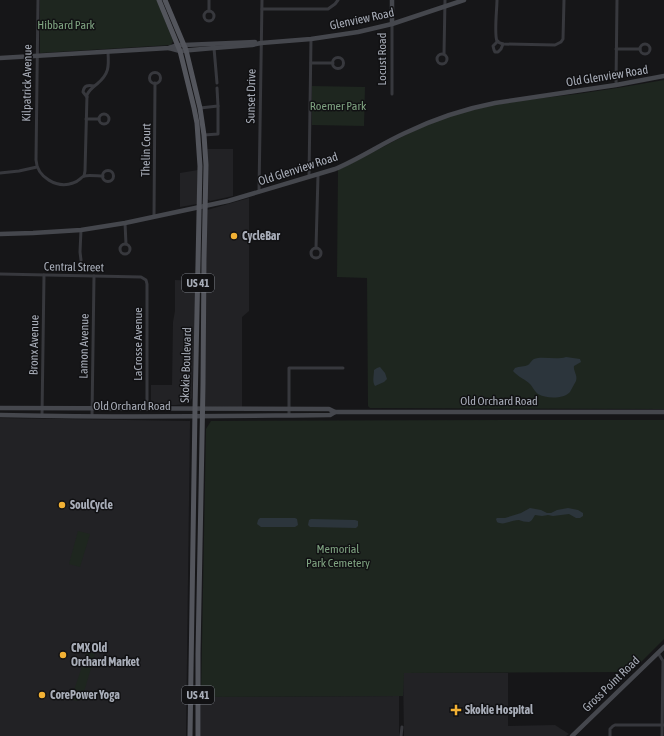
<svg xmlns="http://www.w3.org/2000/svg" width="664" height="736" viewBox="0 0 664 736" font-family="'Asap Condensed',sans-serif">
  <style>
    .built { fill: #222225 }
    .green { fill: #1e261f }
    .water { fill: #2c353c }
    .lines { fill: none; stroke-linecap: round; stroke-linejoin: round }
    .street { stroke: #37383d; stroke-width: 3 }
    .secondary { stroke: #45474d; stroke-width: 4.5 }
    .primary { stroke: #53555c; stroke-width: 5 }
    .poi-dot { fill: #f2b134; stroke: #111113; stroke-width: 1.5 }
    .labels { text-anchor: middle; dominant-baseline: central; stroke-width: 3; stroke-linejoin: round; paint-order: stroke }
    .shield { fill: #111113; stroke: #7b7e86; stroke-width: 1 }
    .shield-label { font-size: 11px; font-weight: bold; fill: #a8adb8 }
    .street-label { font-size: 12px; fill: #a8adb8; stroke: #111113 }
    .park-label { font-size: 12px; fill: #7fa381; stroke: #111113 }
    .poi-label { font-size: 12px; font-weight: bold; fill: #a8adb8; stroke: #111113; text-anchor: start }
  </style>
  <rect width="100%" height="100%" fill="#161618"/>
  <!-- built -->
  <g class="built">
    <path d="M207,149H233V196L210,201L207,199Z"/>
    <path d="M198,170L197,204L180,207V173Z"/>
    <path d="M249,198V311L242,317V407L205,406L206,275L207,210Z"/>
    <path d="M175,280L196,281L192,398L190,402L186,404L176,405H151V385H172L173,322L175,311Z"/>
    <path d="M0,418L190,421L186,736H0Z"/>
    <path d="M403,673H508V726L555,725L569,734L566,736H404Z"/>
    <path d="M399,696V736H201V697Z"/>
  </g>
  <!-- green -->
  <g class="green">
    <path d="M40,0H157L173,41L171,45L40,53Z"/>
    <path d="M664,80V409L370,408L368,406L367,278L337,277L338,170C376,152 411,129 451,116C492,103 534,99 577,94C606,90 635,85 664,80Z"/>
    <path d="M312,86L365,87L364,126L312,125Z"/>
    <path d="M512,420H664V639L631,672L404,673L403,696L201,697L206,429L211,421Z"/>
    <path d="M78,531L90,534L80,567L69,564Z"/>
    <path d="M87,652L95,654L82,699C79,701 77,701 73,700L72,696Z"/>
  </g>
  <!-- water -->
  <g class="water">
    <path d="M566,357L580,359L581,362L574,366C573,371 578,375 576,381C575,383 571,390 570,392C564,399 546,399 538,394C534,391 533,387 530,384C525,379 518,377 513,371L515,368C519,366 525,367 528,365C532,362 531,359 538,358C547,357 557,360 566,357Z"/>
    <path d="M380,367L385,373L387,379L384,382L375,386C372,382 374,375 374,370L377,368Z"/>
    <path d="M530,508L541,510L547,513H551L557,510L568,508L578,510L583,513V516L580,518H576L569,514L553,516L548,515L542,516L535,515C533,518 532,521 529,522C525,522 522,521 519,520C511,520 504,526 497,522L496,519L497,518H505L521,513Z"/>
    <path d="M260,518H295L297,519L298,525L295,527H261L257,524L258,520Z"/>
    <path d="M311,519L355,520L358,521V526L356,528L311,527H310L308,525L309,520Z"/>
  </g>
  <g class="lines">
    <!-- street -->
    <g class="street">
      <path d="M38,0L36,160C37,177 57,189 73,183C78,182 80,178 84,176C87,175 98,176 103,176"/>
      <path d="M497,0C497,8 494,35 497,41C499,43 500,43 503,44L555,45L561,42L563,39L564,0"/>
      <path d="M262,9H328L335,4L338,0"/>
      <path d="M209,11V0"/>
      <circle cx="209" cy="16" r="5"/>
      <path d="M498,41L493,46L494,50L495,52H498L501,49L503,44"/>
      <circle cx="645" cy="49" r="5"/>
      <path d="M214,48L217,83"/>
      <path d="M616,49H640"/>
      <circle cx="442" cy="59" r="5"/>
      <path d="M444,54L445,0"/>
      <circle cx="338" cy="63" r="5.5"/>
      <path d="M311,63H333"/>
      <circle cx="155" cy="78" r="5.5"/>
      <path d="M616,85L617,0"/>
      <path d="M392,94V24"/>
      <path d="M87,97L83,92C84,85 88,85 94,86"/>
      <path d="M200,108L218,106"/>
      <circle cx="104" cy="119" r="5"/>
      <path d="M86,119H99"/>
      <path d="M204,135L218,134V106L217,88"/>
      <circle cx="108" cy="176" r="5.5"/>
      <path d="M0,173L19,171L37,167"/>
      <path d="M84,176L85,171L87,95C89,90 93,87 97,84C109,74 109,67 108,52"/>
      <path d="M309,177L311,39"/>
      <path d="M259,192L262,0"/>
      <path d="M154,217L155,83"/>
      <path d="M125,223L126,244"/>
      <path d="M81,230L80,252L81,260"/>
      <circle cx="125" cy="249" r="5"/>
      <path d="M316,248L318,175"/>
      <circle cx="316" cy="253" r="5"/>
      <path d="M0,274L141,277L146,280L147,284V409"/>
      <path d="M289,415V368H343"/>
      <path d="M42,416L44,275"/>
      <path d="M92,416L94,276"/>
      <path d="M658,653L663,661L662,736"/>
      <path d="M401,736L402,727"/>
      <path d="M610,736V729L613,726L615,725H664"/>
    </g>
    <!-- secondary -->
    <g class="secondary">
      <path d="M392,24V0"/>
      <path d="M169,48L180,51L214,48L252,45L261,43L311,39L358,32L392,24L464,0"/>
      <path d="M0,58L169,48L178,45H184L255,42"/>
      <path d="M0,234L33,233L81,230L125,223L228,201L335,169C359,159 381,144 405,133C434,119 464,109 495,103L616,85L664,76"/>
      <path d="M0,408L329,409L335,412H664"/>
      <path d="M0,415C110,418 220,416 330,415L335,412"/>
      <path d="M572,736L664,647"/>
    </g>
    <!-- primary -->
    <g class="primary">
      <path d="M159,0L180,51L194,108L197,123L200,166L195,409L190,736"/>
      <path d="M165,0L186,50L200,108L204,135L206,165L204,260L203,385L198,654V736"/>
    </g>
  </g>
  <!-- markers -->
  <g class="poi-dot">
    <circle cx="234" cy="236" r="4"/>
    <circle cx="62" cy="505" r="4"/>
    <circle cx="63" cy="655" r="4"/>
    <circle cx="42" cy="695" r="4"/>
    <path d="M454 704h4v4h4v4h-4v4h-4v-4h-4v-4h4z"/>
  </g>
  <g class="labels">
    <!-- shield labels -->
    <g class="shield">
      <rect x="182" y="274" width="32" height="18" rx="3"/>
      <rect x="182" y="686" width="32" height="18" rx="3"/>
    </g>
    <g class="shield-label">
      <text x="198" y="283">US 41</text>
      <text x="198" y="695">US 41</text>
    </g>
    <!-- street labels -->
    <g class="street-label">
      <text transform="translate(362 19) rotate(-12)">Glenview Road</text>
      <text transform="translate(382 59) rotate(-90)">Locust Road</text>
      <text transform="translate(607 76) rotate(-9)">Old Glenview Road</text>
      <text transform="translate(27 83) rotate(-89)">Kilpatrick Avenue</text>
      <text transform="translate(251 96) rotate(-89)">Sunset Drive</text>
      <text transform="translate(146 150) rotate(-89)">Thelin Court</text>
      <text transform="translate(298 169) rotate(-18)">Old Glenview Road</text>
      <text transform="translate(74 267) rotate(1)">Central Street</text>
      <text transform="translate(138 344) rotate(-90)">LaCrosse Avenue</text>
      <text transform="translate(34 345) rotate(-89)">Bronx Avenue</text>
      <text transform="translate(84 346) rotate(-89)">Lamon Avenue</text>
      <text transform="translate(186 365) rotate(-88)">Skokie Boulevard</text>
      <text x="499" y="401">Old Orchard Road</text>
      <text x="132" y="406">Old Orchard Road</text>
      <text transform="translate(611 684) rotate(-44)">Gross Point Road</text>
    </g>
    <!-- park labels -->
    <g class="park-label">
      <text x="66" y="25">Hibbard Park</text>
      <text x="338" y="106">Roemer Park</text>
      <text x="338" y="549">Memorial<tspan x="338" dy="14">Park Cemetery</tspan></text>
    </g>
    <!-- poi labels -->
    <g class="poi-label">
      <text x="242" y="236">CycleBar</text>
      <text x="70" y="505">SoulCycle</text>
      <text x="71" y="648">CMX Old<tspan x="71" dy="14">Orchard Market</tspan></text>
      <text x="50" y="695">CorePower Yoga</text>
      <text x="465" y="710">Skokie Hospital</text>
    </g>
  </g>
</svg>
